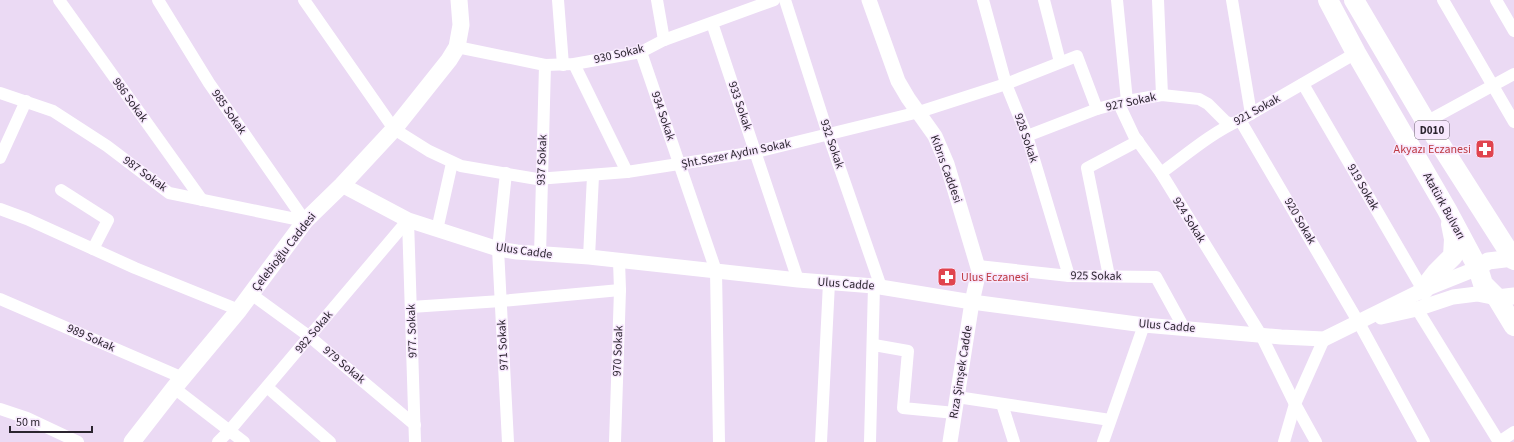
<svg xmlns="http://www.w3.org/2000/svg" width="1514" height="442" viewBox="0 0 1514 442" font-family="'Source Sans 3',sans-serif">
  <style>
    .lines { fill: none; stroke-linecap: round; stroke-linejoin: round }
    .minor { stroke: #fff; stroke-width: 12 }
    .tertiary { stroke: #fff; stroke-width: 15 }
    .secondary { stroke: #fff; stroke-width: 17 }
    .trunk { stroke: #fff; stroke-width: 20 }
    .labels { text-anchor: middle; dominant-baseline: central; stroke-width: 3; stroke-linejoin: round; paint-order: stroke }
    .shield { fill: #f7e8fd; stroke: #68606d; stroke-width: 1 }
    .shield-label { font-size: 11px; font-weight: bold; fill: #2b252f }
    .street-label { font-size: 12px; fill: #2b252f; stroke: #f7e8fd }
    .health-label { font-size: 12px; fill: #be3a42; stroke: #f7e8fd; text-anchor: end }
  </style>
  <rect width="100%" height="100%" fill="#ebdaf4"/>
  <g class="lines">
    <!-- minor -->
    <g class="minor">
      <path d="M59,0L202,200"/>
      <path d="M158,0L209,83L305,221"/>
      <path d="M304,0L394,129L429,151L461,166L537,179L627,172L756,152L919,112L1006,84L1077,56L1097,109"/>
      <path d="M558,0L563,65"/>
      <path d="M657,0L664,40"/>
      <path d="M785,0L828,134L881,287"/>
      <path d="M983,0L1006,84L1027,136L1069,276"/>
      <path d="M1044,0L1060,62"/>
      <path d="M1117,0L1127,101"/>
      <path d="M1158,0L1162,95"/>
      <path d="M1232,0L1251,114"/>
      <path d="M1443,0L1514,122"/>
      <path d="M1496,0L1514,31"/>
      <path d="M712,23L798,280"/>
      <path d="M457,47L545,65L574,64L641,52L664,40L774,0"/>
      <path d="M641,52L716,271L719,442"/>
      <path d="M574,64L627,172"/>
      <path d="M1303,84L1423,290"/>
      <path d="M0,93L53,111L107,146L169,193L305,221"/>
      <path d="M1119,104L1134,136L1161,173L1261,335L1295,404L1316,442"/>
      <path d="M1240,120L1359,323L1424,442"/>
      <path d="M1426,122L1514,74"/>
      <path d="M1027,136L1097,109L1127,101L1162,95L1199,99L1208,104L1225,121L1231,124"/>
      <path d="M0,158L26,101"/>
      <path d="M506,173L498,249L508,442"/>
      <path d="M1161,173C1186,155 1211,133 1240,120L1356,53"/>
      <path d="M61,190L108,220L93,249"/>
      <path d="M0,209L27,219L135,268L239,310"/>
      <path d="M408,220L415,442"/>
      <path d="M437,230L452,163"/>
      <path d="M540,255L545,65"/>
      <path d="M589,257L593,176"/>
      <path d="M978,266L1069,276L1156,277L1184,328"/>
      <path d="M1109,276L1087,168L1138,141"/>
      <path d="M251,294L310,337L415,425"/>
      <path d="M0,299L183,378"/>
      <path d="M411,307L501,301L620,290"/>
      <path d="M1417,309L1499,442"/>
      <path d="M874,345L908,351L903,408L955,413"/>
      <path d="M267,387L330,442"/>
      <path d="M174,388L244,442"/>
      <path d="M957,397L1110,420"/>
      <path d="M1002,404L1014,442"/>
      <path d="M0,409L27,418L78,442"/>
      <path d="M218,442L230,430L408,220"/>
      <path d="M615,442L620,290L619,261"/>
      <path d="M821,442L829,283"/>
      <path d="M870,442L874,286"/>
      <path d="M1103,442L1144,325"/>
      <path d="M1284,442L1295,404L1324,339"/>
      <path d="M1499,442L1514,432"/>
    </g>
    <!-- tertiary -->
    <g class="tertiary">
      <path d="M869,0L898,81L908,98L935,136L947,164L979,271L972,302L950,442"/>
      <path d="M342,185L408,220L498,249L517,252L589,257L798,280L874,286L972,302L1144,325L1281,337L1324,339L1423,290L1478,268"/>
      <path d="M1381,317L1417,309L1453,297L1477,294L1497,298"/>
    </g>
    <!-- secondary -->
    <g class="secondary">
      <path d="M1478,268L1488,261L1514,258"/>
      <path d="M1497,298L1514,296"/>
      <path d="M132,442L174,388L239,310L305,221L342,185L394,129L449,60L457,47L461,25L459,0"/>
    </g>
    <!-- trunk -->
    <g class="trunk">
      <path d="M1328,0L1356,53L1447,210L1478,268L1483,284L1497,298L1514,326"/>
      <path d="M1354,0L1426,122L1514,260"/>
      <path d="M1423,290L1437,272L1453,256L1454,239L1451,224"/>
    </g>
  </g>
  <!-- icons -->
  <defs>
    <g id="pharmacy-square" transform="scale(1)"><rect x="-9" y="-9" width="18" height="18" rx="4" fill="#e0444e" stroke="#f7e8fd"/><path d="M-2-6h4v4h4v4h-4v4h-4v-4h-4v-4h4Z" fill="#fff"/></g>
  </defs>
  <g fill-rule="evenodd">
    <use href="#pharmacy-square" x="1485" y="149"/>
    <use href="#pharmacy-square" x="947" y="277"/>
  </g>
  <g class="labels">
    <!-- shield labels -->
    <rect class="shield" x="1415" y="121" width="34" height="18" rx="3"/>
    <g class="shield-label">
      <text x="1432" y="130">D010</text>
    </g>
    <!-- street labels -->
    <g class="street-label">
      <text transform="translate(619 54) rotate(-13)">930 Sokak</text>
      <text transform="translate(130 100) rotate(54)">986 Sokak</text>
      <text transform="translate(1131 102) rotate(-12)">927 Sokak</text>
      <text transform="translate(740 106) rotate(71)">933 Sokak</text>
      <text transform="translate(1257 110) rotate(-29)">921 Sokak</text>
      <text transform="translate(229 112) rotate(55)">985 Sokak</text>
      <text transform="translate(663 116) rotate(71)">934 Sokak</text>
      <text transform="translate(1026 138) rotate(71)">928 Sokak</text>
      <text transform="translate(832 144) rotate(71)">932 Sokak</text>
      <text transform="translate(736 154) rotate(-11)">Şht.Sezer Aydın Sokak</text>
      <text transform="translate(542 160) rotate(-88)">937 Sokak</text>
      <text transform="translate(946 169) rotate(70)">Kıbrıs Caddesi</text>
      <text transform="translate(145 174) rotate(36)">987 Sokak</text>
      <text transform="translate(1363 187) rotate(60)">919 Sokak</text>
      <text transform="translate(1444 206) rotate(61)">Atatürk Bulvarı</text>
      <text transform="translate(1189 220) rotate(58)">924 Sokak</text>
      <text transform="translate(1300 221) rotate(60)">920 Sokak</text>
      <text transform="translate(524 251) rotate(8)">Ulus Cadde</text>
      <text transform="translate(284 252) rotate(-52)">Çelebioğlu Caddesi</text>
      <text transform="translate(1096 276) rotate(1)">925 Sokak</text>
      <text transform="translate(846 284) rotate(4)">Ulus Cadde</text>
      <text transform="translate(1167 326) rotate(5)">Ulus Cadde</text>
      <text transform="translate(412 331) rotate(-92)">977. Sokak</text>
      <text transform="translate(314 332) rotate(-50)">982 Sokak</text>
      <text transform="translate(91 338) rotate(24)">989 Sokak</text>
      <text transform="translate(503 345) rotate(-93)">971 Sokak</text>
      <text transform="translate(618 351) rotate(-88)">970 Sokak</text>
      <text transform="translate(344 365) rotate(40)">979 Sokak</text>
      <text transform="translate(961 372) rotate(-81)">Rıza Şimşek Cadde</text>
    </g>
    <!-- health labels -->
    <g class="health-label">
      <text x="1471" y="149">Akyazı Eczanesi</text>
      <text x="961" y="277" text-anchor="start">Ulus Eczanesi</text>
    </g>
  </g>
  <!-- scale -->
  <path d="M10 426v6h82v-6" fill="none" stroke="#2b252f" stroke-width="2"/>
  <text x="16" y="426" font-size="12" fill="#2b252f" stroke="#f7e8fd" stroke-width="3" paint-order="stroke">50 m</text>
</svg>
